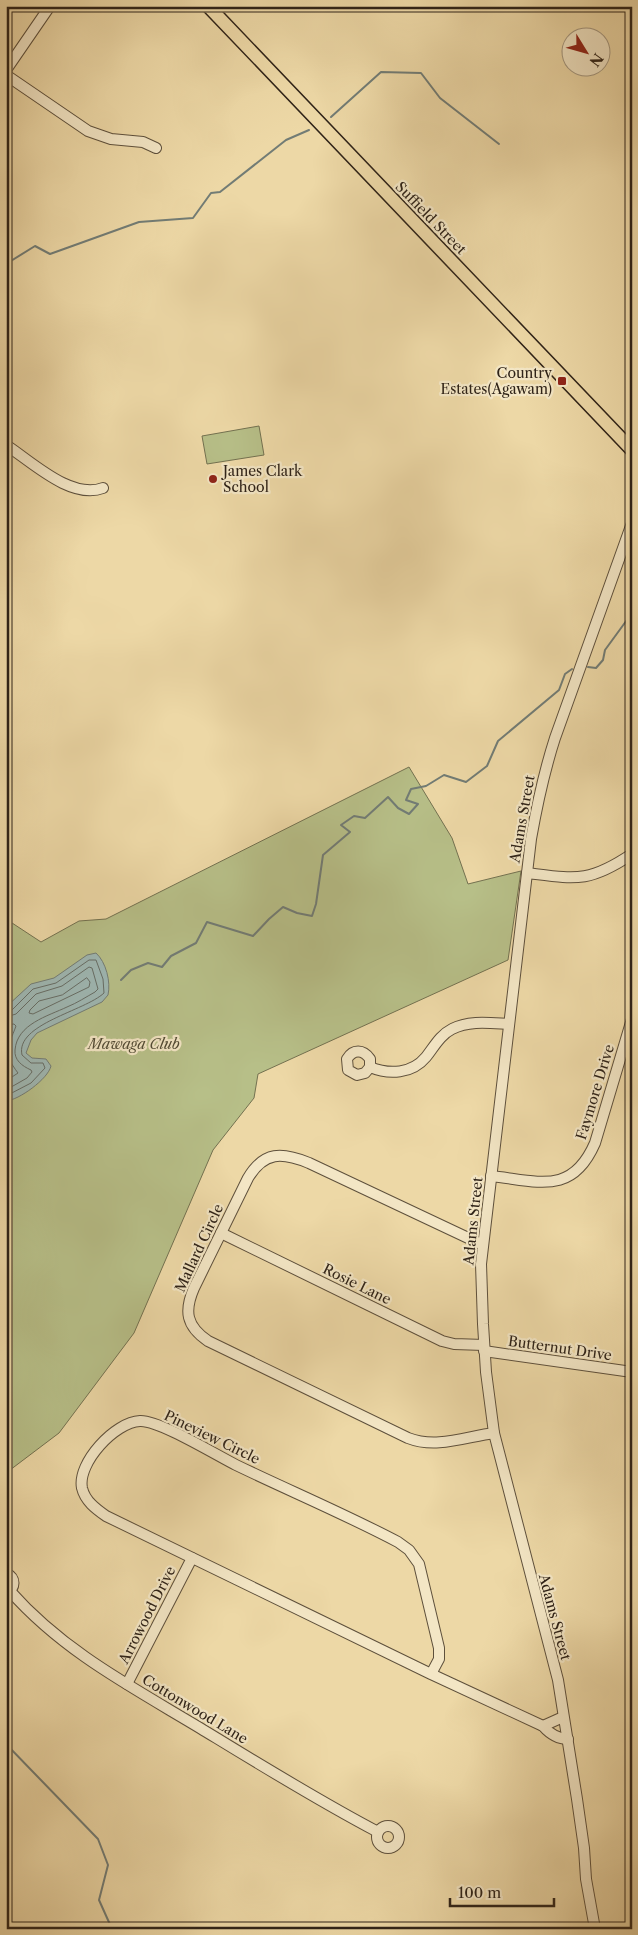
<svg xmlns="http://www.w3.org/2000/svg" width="638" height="1935" viewBox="0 0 638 1935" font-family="'Libre Caslon Text',serif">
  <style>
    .green { fill: #b7bf88; stroke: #737150 }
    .water { fill: #9eb7b3; stroke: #727c75 }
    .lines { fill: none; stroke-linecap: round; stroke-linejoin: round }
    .shore { stroke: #666d66; stroke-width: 1 }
    .stream { stroke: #727c75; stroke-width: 2 }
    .minor-casing { stroke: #5e503c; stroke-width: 12 }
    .major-casing { stroke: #2f2318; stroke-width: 15 }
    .minor { stroke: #f3e6c5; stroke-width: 10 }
    .major { stroke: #edd8a6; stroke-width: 12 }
    .poi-dot { fill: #8f2418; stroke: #f3e6c5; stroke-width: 2 }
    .labels { text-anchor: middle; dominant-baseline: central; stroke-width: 4.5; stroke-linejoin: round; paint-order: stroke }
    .street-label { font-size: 14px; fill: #2f2318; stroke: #f3e6c5 }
    .poi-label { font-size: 14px; fill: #2f2318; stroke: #f3e6c5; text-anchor: end }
    .park-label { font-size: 14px; font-style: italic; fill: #514a34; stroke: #f3e6c5 }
  </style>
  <rect width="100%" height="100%" fill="#edd8a6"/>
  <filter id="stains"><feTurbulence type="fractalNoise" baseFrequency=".004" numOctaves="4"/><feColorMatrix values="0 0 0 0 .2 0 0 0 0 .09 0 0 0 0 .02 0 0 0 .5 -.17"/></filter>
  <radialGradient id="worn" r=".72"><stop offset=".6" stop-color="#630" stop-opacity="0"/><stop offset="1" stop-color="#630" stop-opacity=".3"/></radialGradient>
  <!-- green -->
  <g class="green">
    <path d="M259,426L264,455L207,464L202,436Z"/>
    <path d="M409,767L452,838L468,884L521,871L508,960L258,1074L254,1098L213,1150L134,1333L59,1433L10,1470L6,1466V919L41,942L79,921L106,919Z"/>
  </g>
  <!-- water -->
  <path class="water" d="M96,953C106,962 111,982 108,995L102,1002L37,1033L31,1040L26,1053L32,1058L46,1059L51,1066C48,1079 19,1100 6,1101V1007L31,984L54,978L87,955Z"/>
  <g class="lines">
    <!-- shore -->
    <g class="shore">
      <path d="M87,978L90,982L89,987L33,1014L29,1013L30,1010L39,1001L62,995Z"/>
      <path d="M6,1011L12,1010L33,989L56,983L89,960H96L103,979L104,993C85,1011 15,1024 22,1055L31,1063H43L45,1068L31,1083L6,1096"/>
      <path d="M6,1017L16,1014L36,994L62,986L89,967L92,968L98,989L95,992C86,997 77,1003 67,1007C48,1016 17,1024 15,1050C14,1060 22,1066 31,1070L32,1072L27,1078L6,1090"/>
      <path d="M6,1025L14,1024L16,1026C8,1048 2,1052 18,1073L6,1081"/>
    </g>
    <!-- stream -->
    <g class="stream">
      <path d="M331,117L381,72L421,73L440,98L499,144"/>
      <path d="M6,264L35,246L50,254L139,222L193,218L211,193L220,192L286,140L309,130"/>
      <path d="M588,667L596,668L603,660L605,650L632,613"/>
      <path d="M121,980L131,970L148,963L162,967L171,956L196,943L207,922L253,936L269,919L283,907L297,913L312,916L316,904L323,855L350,832L341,825L354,816L365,818L388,797L398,808L409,814L418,804L406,800L411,789L426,786L444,775L466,782L487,766L498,741L559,690L565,674L572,669"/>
      <path d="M6,1744L98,1839L108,1865L99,1900L112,1929"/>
    </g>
    <!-- minor casing -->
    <g class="minor-casing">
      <g id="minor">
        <path d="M6,70L50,6"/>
        <path d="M6,75L88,131L111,139L143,142L156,148"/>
        <path d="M6,445C32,462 71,500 103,488"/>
        <path d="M527,873C576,879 589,883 632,854"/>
        <path d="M370,1067V1059C363,1049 353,1049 347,1059L348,1070L357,1075L365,1073L370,1067C389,1075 412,1074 426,1057C434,1047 440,1035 452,1029C469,1020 490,1023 509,1024"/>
        <path d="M491,1176C538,1181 572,1196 595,1143L632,1019"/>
        <path d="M221,1233L442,1341L454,1344L484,1345"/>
        <path d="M483,1245L309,1163C282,1152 264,1151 248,1178L194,1288C184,1311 186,1326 208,1341L408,1438C436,1449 465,1437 494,1433"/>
        <path d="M484,1351L632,1372"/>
        <path d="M6,1573C16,1578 16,1588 6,1593"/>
        <path d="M10,1591C64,1652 132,1687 200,1728C259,1764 317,1800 378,1832"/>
        <path d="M431,1674L106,1516C96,1509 85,1501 82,1488C77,1463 115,1422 140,1421C159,1420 216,1455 236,1465C290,1491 345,1514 398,1542L409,1550L419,1564L439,1648V1659L431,1674L543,1726C550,1734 557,1739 568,1739"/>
        <path d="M127,1684L192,1558"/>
        <path d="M543,1726L563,1717"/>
        <circle cx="388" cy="1837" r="11"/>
        <path d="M595,1929L586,1879L584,1848L577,1799L558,1680L494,1433L486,1372L483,1324L481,1264L531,839C537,805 544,772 555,738L632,523"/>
      </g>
    </g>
    <!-- major casing -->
    <g class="major-casing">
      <path id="major" d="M208,6L632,450"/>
    </g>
    <!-- minor -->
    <use href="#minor" class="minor"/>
    <!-- major -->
    <use href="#major" class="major"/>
  </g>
  <!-- markers -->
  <g class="poi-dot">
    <rect x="557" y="376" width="10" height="10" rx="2.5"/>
    <circle cx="213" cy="479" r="5"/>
  </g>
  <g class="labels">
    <!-- street labels -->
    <g class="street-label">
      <text transform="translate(431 218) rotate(46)">Suffield Street</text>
      <text transform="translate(522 819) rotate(-80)">Adams Street</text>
      <text transform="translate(595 1092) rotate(-73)">Faymore Drive</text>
      <text transform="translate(473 1221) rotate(-84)">Adams Street</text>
      <text transform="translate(199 1248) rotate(-65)">Mallard Circle</text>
      <text transform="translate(357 1284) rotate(26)">Rosie Lane</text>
      <text transform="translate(560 1348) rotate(8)">Butternut Drive</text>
      <text transform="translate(212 1437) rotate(26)">Pineview Circle</text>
      <text transform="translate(147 1615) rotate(-63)">Arrowood Drive</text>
      <text transform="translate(555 1617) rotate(75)">Adams Street</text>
      <text transform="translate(195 1709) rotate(31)">Cottonwood Lane</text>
    </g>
    <!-- poi labels -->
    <g class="poi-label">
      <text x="552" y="373">Country<tspan x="552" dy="16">Estates(Agawam)</tspan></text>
      <text x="223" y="471" text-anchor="start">James Clark<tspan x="223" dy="16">School</tspan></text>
    </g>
    <!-- park labels -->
    <g class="park-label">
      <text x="134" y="1044">Mawaga Club</text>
    </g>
  </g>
  <!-- margin -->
  <rect width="638" height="1935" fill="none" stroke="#edd8a6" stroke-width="25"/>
  <rect x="8" y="8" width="623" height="1920" fill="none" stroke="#2f2318" stroke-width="2.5"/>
  <rect x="12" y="12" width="613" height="1910" fill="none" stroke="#2f2318"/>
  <!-- north arrow -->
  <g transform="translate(586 52) rotate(127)"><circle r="24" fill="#f3e6c5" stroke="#a59880"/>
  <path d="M0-4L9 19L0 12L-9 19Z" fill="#8f2418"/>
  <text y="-8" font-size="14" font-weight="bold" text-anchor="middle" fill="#2f2318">N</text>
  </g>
  <!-- scale -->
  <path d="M450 1898v8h104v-8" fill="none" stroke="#2f2318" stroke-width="2.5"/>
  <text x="458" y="1898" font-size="15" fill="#2f2318" stroke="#f3e6c5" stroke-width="4" paint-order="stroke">100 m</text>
  <rect width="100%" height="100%" filter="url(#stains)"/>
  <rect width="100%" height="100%" fill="url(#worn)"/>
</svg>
